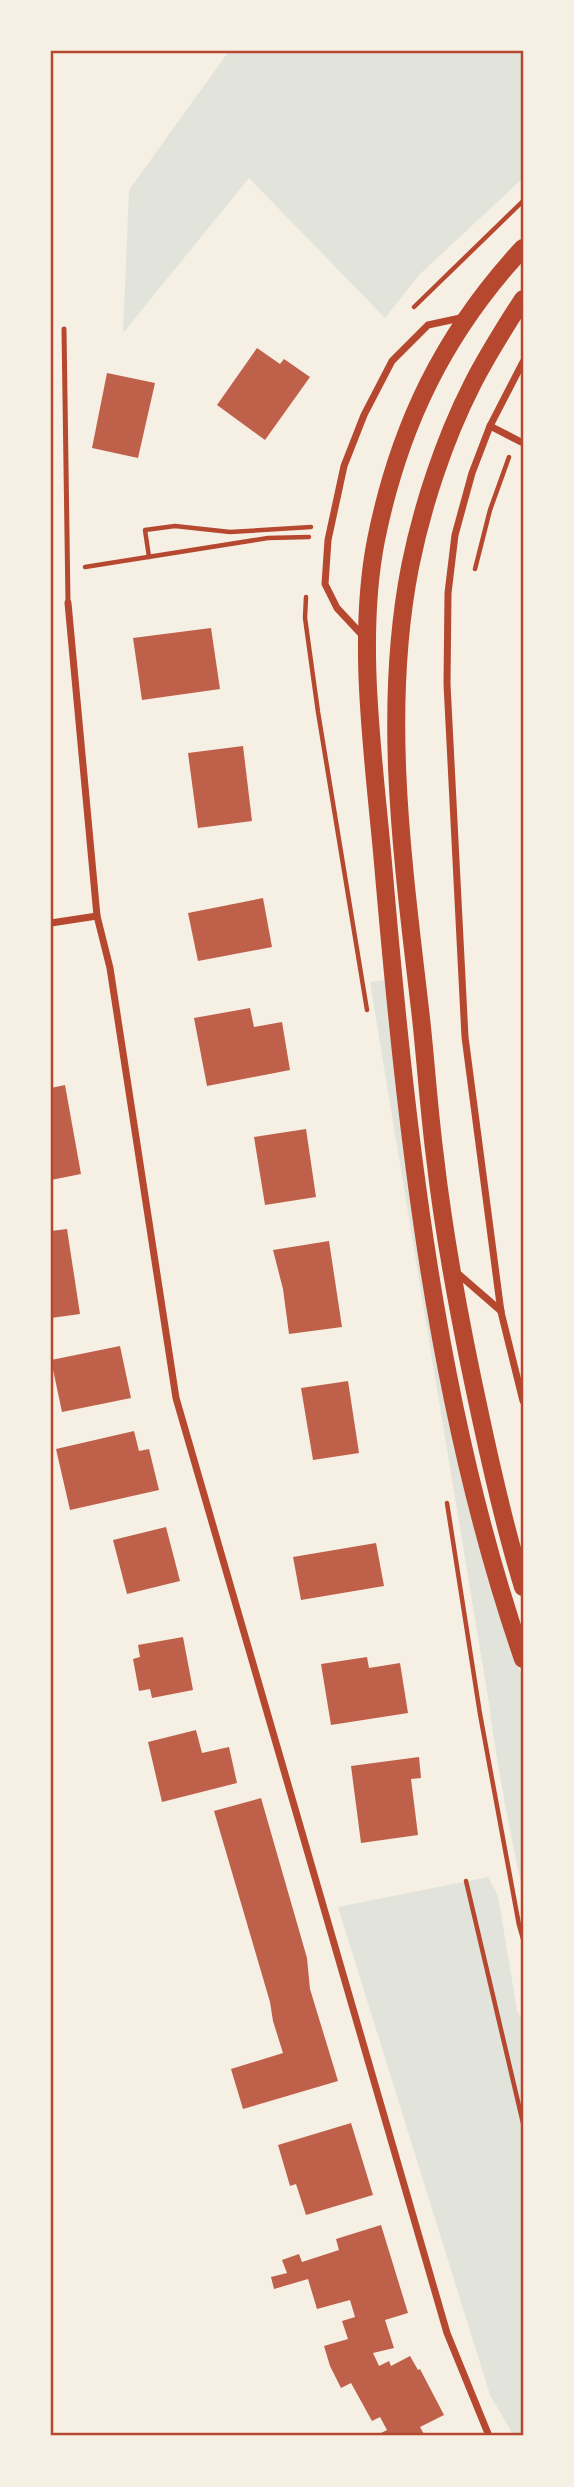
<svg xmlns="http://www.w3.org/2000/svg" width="574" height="2487" viewBox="0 0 574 2487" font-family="'Fira Sans Condensed',sans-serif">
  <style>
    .green { fill: #e2e4dc }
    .building { fill: #bf614a }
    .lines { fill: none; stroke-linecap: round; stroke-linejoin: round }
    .path { stroke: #b5482f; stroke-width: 4.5 }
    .service { stroke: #b5482f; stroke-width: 5 }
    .minor { stroke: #b5482f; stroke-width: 7 }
    .primary { stroke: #b5482f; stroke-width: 18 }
    .neatline { fill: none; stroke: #b5482f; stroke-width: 2.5 }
  </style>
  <rect width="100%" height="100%" fill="#f6efe4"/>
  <!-- green -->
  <g class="green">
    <path d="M229,51H523V178L419,275L385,318L249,178L123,333L129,190Z"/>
    <path d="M386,980L422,1268L453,1439L476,1534L523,1681V1894C510,1831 497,1767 489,1704L370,982Z"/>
    <path d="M488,1877L498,1896L517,2010L523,2022V2436H514L490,2395L338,1907Z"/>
  </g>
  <!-- building -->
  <g class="building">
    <path d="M257,348L280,364L284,359L310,377L265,440L217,405Z"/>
    <path d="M107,373L155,383L138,458L92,448Z"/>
    <path d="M211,628L220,689L142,700L133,638Z"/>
    <path d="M243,746L252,821L198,828L188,753Z"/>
    <path d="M263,898L272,947L198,961L188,913Z"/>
    <path d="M250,1008L254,1027L282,1022L290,1070L207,1086L194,1018Z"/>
    <path d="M65,1085L81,1174L51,1180V1088Z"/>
    <path d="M306,1129L316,1197L265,1205L254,1137Z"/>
    <path d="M67,1229L80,1314L51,1318V1231Z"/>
    <path d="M329,1241L342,1327L289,1334L283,1289L273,1250Z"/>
    <path d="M120,1346L131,1398L62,1412L51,1360Z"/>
    <path d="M348,1381L359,1453L313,1460L301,1388Z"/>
    <path d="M134,1431L139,1451L149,1449L159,1490L70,1510L56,1449Z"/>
    <path d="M166,1527L180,1581L127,1594L113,1540Z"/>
    <path d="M376,1543L384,1586L301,1600L293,1557Z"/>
    <path d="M183,1637L193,1690L152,1698L150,1689L139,1691L133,1659L140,1657L138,1645Z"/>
    <path d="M367,1657L369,1668L400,1663L408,1713L331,1725L321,1664Z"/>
    <path d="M196,1730L202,1753L229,1747L237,1783L162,1802L148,1742Z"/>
    <path d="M419,1757L421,1778L411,1779L418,1835L361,1843L351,1766Z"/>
    <path d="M261,1798L307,1958L310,1989L338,2081L243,2109L231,2069L283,2053L273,2021L270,2002L214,1811Z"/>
    <path d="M351,2123L373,2195L306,2215L296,2184L290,2186L278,2145Z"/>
    <path d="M381,2225L408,2313L385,2320L394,2348L373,2353L379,2366L389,2361L391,2366L410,2356L418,2370L420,2369L444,2415L420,2427L425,2436H375L387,2430L380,2417L372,2421L351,2383L341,2388L330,2366L324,2346L348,2339L342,2321L355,2317L350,2300L317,2309L308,2279L274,2289L271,2277L287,2273L282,2260L299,2254L302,2262L339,2250L336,2239Z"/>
  </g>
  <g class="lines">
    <!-- path -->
    <g class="path">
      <path d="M414,307L523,201"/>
      <path d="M149,557L145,530L175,526L230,532L311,527"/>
      <path d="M85,567L268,538L309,537"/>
      <path d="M475,569L490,510L509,457"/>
      <path d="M306,597L305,618L318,712L367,1010"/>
      <path d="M447,1503L480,1714L519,1925L523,1939"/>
      <path d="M466,1881L523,2123"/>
    </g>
    <!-- service -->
    <path class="service" d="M64,329L68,603"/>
    <!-- minor -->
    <g class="minor">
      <path d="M523,362L490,426L472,473L455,535L448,593L447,684L465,1037L501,1312L523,1401"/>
      <path d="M490,426L523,443"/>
      <path d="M68,603L97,916L110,968L176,1398L447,2333L489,2436"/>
      <path d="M364,637L337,608L325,584L328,540L344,466L364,415L392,361L428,325L465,317"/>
      <path d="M51,923L97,916"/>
      <path d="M455,1271L501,1311"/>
    </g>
    <!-- primary -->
    <g class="primary">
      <path d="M523,248C444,333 399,426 376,540C356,642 374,760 383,863C406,1129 435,1405 523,1659"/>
      <path d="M523,299C505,327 487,355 472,385C444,440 422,507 410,567C381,716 404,869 421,1018C426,1064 429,1111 435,1157C445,1245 462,1332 481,1419C493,1475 506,1532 523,1587"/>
    </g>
  </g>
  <!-- border -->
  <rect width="574" height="2487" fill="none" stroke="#f6efe4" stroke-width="105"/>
  <rect x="52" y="52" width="470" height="2382" class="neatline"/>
</svg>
